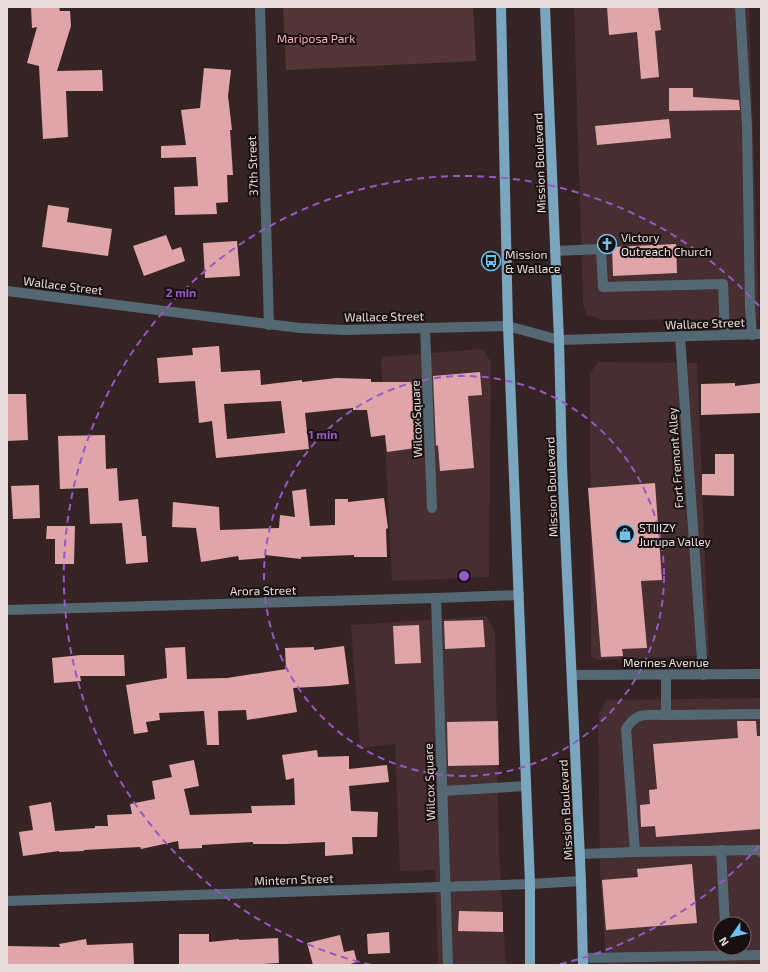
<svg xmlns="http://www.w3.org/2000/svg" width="768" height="972" viewBox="0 0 768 972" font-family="'Exo 2',sans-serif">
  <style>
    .built { fill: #472e30; fill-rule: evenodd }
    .green { fill: #543638 }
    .building { fill: #e0a5a9; fill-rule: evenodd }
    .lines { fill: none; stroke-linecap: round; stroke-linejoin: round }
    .minor { stroke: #546874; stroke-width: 10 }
    .major { stroke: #7ba6bf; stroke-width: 10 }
    .ring { fill: none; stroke: #9658c6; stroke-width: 2; stroke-dasharray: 7 5 }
    .labels { text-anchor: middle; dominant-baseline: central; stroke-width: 4; stroke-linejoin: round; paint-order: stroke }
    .park-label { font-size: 12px; fill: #f8b3b9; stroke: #181010 }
    .street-label { font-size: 12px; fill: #e9dcdc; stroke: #181010 }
    .poi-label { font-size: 12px; fill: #e9dcdc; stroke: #181010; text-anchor: start }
    .centre { fill: #9658c6; stroke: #181010; stroke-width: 2 }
    .ring-label { font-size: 12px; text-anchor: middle; font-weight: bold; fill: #9658c6; stroke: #181010; stroke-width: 4; stroke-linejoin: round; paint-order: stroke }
  </style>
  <rect width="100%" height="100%" fill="#362425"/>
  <!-- built -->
  <g class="built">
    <path d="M574,7H749L759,319L603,320L587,315L583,303Z"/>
    <path d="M483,349L491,362L489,577L392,581L381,357Z"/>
    <path d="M599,362L697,363L709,655L598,660L591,656L590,373Z"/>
    <path d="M486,616L495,632L499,853L506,965H438L435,870L400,871L395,744L360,748L351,625Z"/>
    <path d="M761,698V965H606L600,870L598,715L606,700ZM720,924H744V948H720Z"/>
  </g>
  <!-- green -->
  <path class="green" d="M283,7H473L476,61L286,70Z"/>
  <!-- building -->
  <g class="building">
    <path d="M31,7H59L60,11H70L71,26L57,71L102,70L103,91H66L68,137L43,139L39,66L27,63L37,27L32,28Z"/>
    <path d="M607,7H658L661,30L655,31L659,77L641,79L637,32L609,35Z"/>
    <path d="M204,68L231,70L228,96L232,130H230L233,175H227L228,202L216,203L217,214L175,215L174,187L198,186L196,157L161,158V146L186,145L181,110L200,108Z"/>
    <path d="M669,88H693V97L739,100L740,110L669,111Z"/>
    <path d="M669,119L671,138L597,145L595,126Z"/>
    <path d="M48,205L69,208L67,222L112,229L108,256L42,247Z"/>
    <path d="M166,235L172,250L181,247L185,261L144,276L133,246Z"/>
    <path d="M237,241L240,276L205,278L203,243Z"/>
    <path d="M676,244L677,273L613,276L612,247Z"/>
    <path d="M219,346L221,372L260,370L261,385L302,380V382L336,378L371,379V382H421L423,447L387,452L385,435L371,437L367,410H353V408L305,413L309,449L216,458L212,421L199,423L195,381L159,383L157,358L193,355L192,348ZM281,401L285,433L227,439L224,404Z"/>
    <path d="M480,372L482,395L468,396L474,468L440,471L438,445L436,446L433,376Z"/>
    <path d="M735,383V386L761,383V413L701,415V384Z"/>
    <path d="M7,394H26L28,440L7,441Z"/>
    <path d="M105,435L106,469L117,468L119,501L138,499L142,536H146L148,562L126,564L122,523L90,524L88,488L60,489L58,436Z"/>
    <path d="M715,454H734V496L702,495V474H715Z"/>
    <path d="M655,483L662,580L641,581L647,648L622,649L623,656L601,657L588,488Z"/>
    <path d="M39,485L40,518L13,519L11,486Z"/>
    <path d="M306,489L310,526L335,525V499H348V502L384,498L388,528L386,529L387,557H354V555L301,557V559L265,555V558L239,560L238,556L201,562L196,528L172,527L173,502L219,507L220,530L279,528L280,515L295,517L292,491Z"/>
    <path d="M47,526H75L74,564H55V539H46Z"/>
    <path d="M483,620L485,647L445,649L444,621Z"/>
    <path d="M419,625L421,663L395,664L393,626Z"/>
    <path d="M344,646L349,684L329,686L293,688L297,712L247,720L246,710L218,711L219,745H207L204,711L159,713L160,720L146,722L148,732L134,734L126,685L167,678L165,648L185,647L187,679L227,678L286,669L285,648L314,647V650Z"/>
    <path d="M81,655H124L125,676H80L81,681L54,683L52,658Z"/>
    <path d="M498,721L499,765L448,766L447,722Z"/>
    <path d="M737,721H756L757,736H761V829L656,837L655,826L641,827L640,805L650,804L649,790L657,789L653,744L738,738Z"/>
    <path d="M317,750L318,757L349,756V769L387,765L389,782L349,786L351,811L378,812L377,837H352L353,854L325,856V842L285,844H253V842L202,845V848L179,849L178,841L141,849L140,847L84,850V851L59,852V851L23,856L19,832L33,830L29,806L51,802L55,831L95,828V826H108L107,815L132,814L130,804L155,799L152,781L172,777L169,765L194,760L199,786L184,789L190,815L252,813L251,806L295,805L294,778L286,780L282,755Z"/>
    <path d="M692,864L697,923L606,930L602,880L638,877L637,869Z"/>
    <path d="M459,911L503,912V932L458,931Z"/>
    <path d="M389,932L390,953L368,954L367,934Z"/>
    <path d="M179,934H209V942L239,939V940L278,938L279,963L246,965H179Z"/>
    <path d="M340,935L344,952L354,950L357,962L347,965H313L307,943Z"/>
    <path d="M86,939L87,945L133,943L134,965H7V946L60,947L59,944Z"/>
  </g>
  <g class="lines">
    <!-- minor -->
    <g class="minor">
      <path d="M260,7L269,325"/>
      <path d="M740,7L747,127L750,307L752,335"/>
      <path d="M555,251L601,249L603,287L723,284L725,335"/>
      <path d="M7,291L300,328L344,330L508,326L559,340L761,334"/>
      <path d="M425,328L432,508"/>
      <path d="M680,336L703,675"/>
      <path d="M436,598L448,965"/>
      <path d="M7,610L436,598L519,595"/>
      <path d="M572,675L761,674"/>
      <path d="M666,675V715C647,715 637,711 626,729L635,852L758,850L761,852"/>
      <path d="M666,715L761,714"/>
      <path d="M442,791L526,786"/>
      <path d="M721,850L725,924"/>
      <path d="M580,854L635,852"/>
      <path d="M7,901L530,884L581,881"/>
      <path d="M583,958L761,955"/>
    </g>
    <!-- major -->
    <g class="major">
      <path d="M501,7L508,326L530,884V965"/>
      <path d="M545,7L559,340L562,466L581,881L583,965"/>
    </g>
  </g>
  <!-- distance rings -->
  <g class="ring">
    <circle cx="464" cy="576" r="200"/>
    <path d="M759 846A400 400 0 0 1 557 965M371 965A400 400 0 1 1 759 306"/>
  </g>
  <!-- icons -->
  <defs>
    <g id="church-ring" transform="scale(1)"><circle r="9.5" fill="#181010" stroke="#6cc2f3" stroke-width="1.5"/><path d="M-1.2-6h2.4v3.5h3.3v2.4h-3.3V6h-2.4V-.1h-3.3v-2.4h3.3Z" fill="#6cc2f3"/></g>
    <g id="bus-ring" transform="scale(1)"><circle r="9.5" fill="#181010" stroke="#6cc2f3" stroke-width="1.5"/><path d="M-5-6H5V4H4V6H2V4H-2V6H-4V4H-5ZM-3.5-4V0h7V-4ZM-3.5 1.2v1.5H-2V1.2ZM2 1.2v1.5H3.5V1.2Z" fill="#6cc2f3"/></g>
    <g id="shop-ring" transform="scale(1)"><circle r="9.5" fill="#181010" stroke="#6cc2f3" stroke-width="1.5"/><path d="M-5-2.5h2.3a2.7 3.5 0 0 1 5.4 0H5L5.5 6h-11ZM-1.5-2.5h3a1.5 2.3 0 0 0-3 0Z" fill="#6cc2f3"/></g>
  </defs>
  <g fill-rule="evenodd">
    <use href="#church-ring" x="607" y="244"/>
    <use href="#bus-ring" x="491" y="261"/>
    <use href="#shop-ring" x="625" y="534"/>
  </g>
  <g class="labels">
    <!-- park labels -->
    <g class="park-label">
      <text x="316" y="38">Mariposa Park</text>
    </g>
    <!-- street labels -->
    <g class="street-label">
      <text transform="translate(539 163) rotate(-92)">Mission Boulevard</text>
      <text transform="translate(252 166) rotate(-92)">37th Street</text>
      <text transform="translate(63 285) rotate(7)">Wallace Street</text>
      <text transform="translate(384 316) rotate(-1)">Wallace Street</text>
      <text transform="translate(705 323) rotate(-2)">Wallace Street</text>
      <text transform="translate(416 419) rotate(-92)">Wilcox Square</text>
      <text transform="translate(675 458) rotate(-94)">Fort Fremont Alley</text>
      <text transform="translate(551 487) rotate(-92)">Mission Boulevard</text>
      <text transform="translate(263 590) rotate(-1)">Arora Street</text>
      <text x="666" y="662">Mennes Avenue</text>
      <text transform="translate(429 782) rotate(-92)">Wilcox Square</text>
      <text transform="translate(565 810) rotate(-93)">Mission Boulevard</text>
      <text transform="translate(294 879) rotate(-2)">Mintern Street</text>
    </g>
    <!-- poi labels -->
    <g class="poi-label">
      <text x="621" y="237">Victory<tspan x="621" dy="14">Outreach Church</tspan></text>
      <text x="505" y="254">Mission<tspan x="505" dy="14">&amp; Wallace</tspan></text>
      <text x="639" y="527">STIIIZY<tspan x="639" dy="14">Jurupa Valley</tspan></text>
    </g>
  </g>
  <circle cx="464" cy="576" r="6" class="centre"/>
  <g class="ring-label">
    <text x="181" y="297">2 min</text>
    <text x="323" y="439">1 min</text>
  </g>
  <!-- border -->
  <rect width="768" height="972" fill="none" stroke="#e9dcdc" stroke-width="16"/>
  <!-- north arrow -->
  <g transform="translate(732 936) rotate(236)"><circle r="19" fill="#181010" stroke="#6c6262"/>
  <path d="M0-3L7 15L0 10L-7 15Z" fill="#6cc2f3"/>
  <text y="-6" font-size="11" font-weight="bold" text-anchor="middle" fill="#e9dcdc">N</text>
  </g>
</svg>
